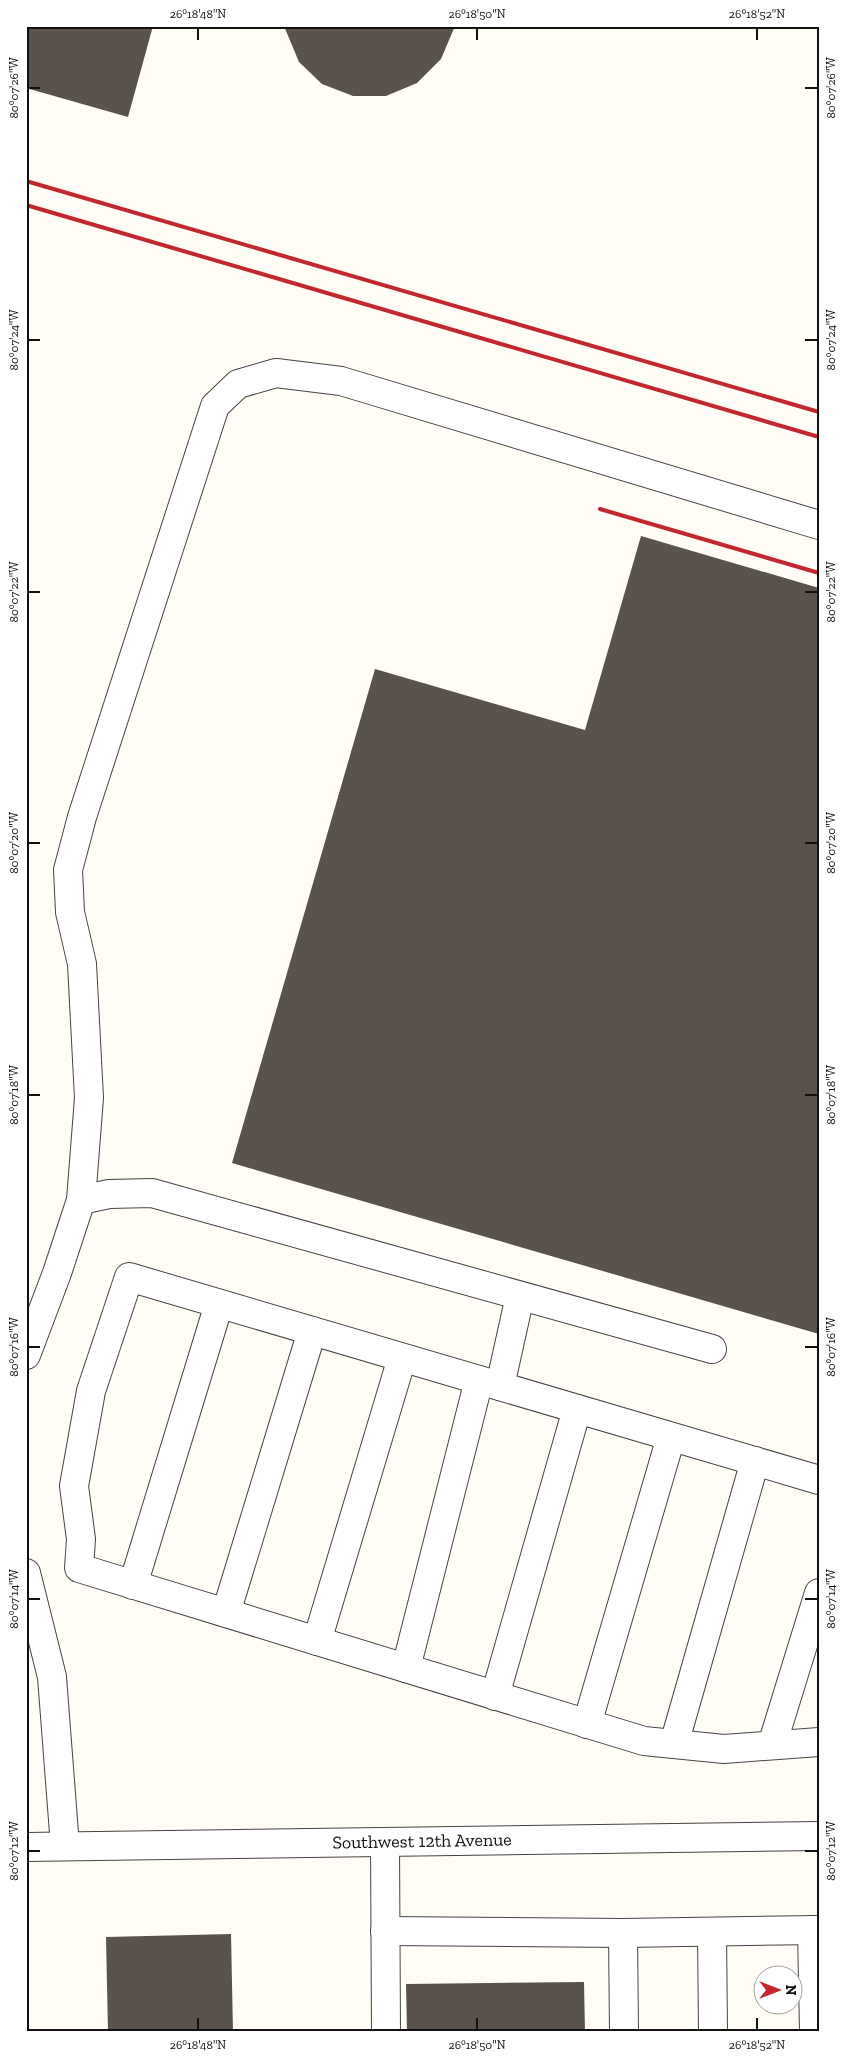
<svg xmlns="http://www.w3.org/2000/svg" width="845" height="2058" viewBox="0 0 845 2058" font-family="'Zilla Slab',serif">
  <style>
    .building { fill: #5a524d }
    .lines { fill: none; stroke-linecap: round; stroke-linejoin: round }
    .minor-casing { stroke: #444; stroke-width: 30 }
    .minor { stroke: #fff; stroke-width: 28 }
    .rail { stroke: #c4262e; stroke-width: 4 }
    .ticks { fill: none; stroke: #111; stroke-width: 2 }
    .labels { text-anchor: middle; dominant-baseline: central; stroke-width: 5; stroke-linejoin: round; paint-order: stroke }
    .street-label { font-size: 18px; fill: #111; stroke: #fff }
    .neatline { fill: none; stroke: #111; stroke-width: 2 }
    .ticks-label { font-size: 12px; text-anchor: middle; fill: #111 }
  </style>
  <rect width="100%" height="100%" fill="#fffdf5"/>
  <!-- building -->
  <g class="building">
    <path d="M26,26H153L128,117L26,88Z"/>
    <path d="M284,26H455L441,59L417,83L386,96H353L322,84L299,62Z"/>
    <path d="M641,536L819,588V1334L232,1163L375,669L585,730Z"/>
    <path d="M231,1934L233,2032H108L106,1937Z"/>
    <path d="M584,1982L585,2032H407L406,1984Z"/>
  </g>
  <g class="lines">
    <!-- minor casing -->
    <g class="minor-casing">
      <g id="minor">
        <path d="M81,1200L89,1098L82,964L70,912L68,870L82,817L215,406L238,384L276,373L341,381L819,525"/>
        <path d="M26,1355L57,1273L81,1200L109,1194L152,1193L712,1349"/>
        <path d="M500,1386L520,1296"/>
        <path d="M819,1480L129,1277L91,1391L74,1486L81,1539L79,1568L644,1741L724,1749L819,1742"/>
        <path d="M26,1573L52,1677L65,1846"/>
        <path d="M133,1585L219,1304"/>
        <path d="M226,1613L312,1331"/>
        <path d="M317,1641L402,1358"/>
        <path d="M406,1668L479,1380"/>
        <path d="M495,1696L577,1409"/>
        <path d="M587,1724L671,1437"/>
        <path d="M674,1744L755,1461"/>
        <path d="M772,1745L819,1593"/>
        <path d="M385,1842L386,2032"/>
        <path d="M26,1847L819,1836"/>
        <path d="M812,1930L814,2032"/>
        <path d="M385,1931L623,1933L819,1930"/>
        <path d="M712,1932L713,2032"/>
        <path d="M623,1933L624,2032"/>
      </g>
    </g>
    <!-- minor -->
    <use href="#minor" class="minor"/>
    <!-- rail -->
    <g class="rail">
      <path d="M26,181L819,412"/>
      <path d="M26,205L819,437"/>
      <path d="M600,509L819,573"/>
    </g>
  </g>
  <!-- ticks -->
  <path class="ticks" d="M198,28V40M477,28V40M757,28V40M28,88H40M805,88H818M28,340H40M805,340H818M28,592H40M805,592H818M28,843H40M805,843H818M28,1095H40M805,1095H818M28,1347H40M805,1347H818M28,1599H40M805,1599H818M28,1851H40M805,1851H818M198,2018V2030M477,2018V2030M757,2018V2030"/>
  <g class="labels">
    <!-- street labels -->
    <g class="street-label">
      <text transform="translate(422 1841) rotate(-1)">Southwest 12th Avenue</text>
    </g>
  </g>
  <!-- border -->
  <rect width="845" height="2058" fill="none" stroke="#ffffff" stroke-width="55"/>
  <!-- north arrow -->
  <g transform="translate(778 1990) rotate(90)"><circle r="24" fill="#ffffff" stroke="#a0a0a0"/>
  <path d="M0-4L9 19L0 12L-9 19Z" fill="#c4262e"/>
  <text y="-8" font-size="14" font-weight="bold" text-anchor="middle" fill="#111111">N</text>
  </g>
  <rect x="28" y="28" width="790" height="2002" class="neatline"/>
  <g class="ticks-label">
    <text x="198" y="18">26°18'48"N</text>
    <text x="477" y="18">26°18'50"N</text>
    <text x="757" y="18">26°18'52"N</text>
    <text transform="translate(14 88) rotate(-90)" y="4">80°07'26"W</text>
    <text transform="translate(831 88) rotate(-90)" y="4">80°07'26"W</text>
    <text transform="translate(14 340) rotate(-90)" y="4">80°07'24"W</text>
    <text transform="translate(831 340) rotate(-90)" y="4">80°07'24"W</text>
    <text transform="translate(14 592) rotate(-90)" y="4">80°07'22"W</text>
    <text transform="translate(831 592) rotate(-90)" y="4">80°07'22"W</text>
    <text transform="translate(831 843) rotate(-90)" y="4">80°07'20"W</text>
    <text transform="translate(14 843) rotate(-90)" y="4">80°07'20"W</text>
    <text transform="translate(831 1095) rotate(-90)" y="4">80°07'18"W</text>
    <text transform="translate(14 1095) rotate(-90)" y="4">80°07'18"W</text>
    <text transform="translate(14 1347) rotate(-90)" y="4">80°07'16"W</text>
    <text transform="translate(831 1347) rotate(-90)" y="4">80°07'16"W</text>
    <text transform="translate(831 1599) rotate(-90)" y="4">80°07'14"W</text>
    <text transform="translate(14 1599) rotate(-90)" y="4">80°07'14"W</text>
    <text transform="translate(14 1851) rotate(-90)" y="4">80°07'12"W</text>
    <text transform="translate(831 1851) rotate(-90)" y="4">80°07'12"W</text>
    <text x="198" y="2049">26°18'48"N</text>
    <text x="477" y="2049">26°18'50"N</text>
    <text x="757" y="2049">26°18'52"N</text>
  </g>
</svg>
